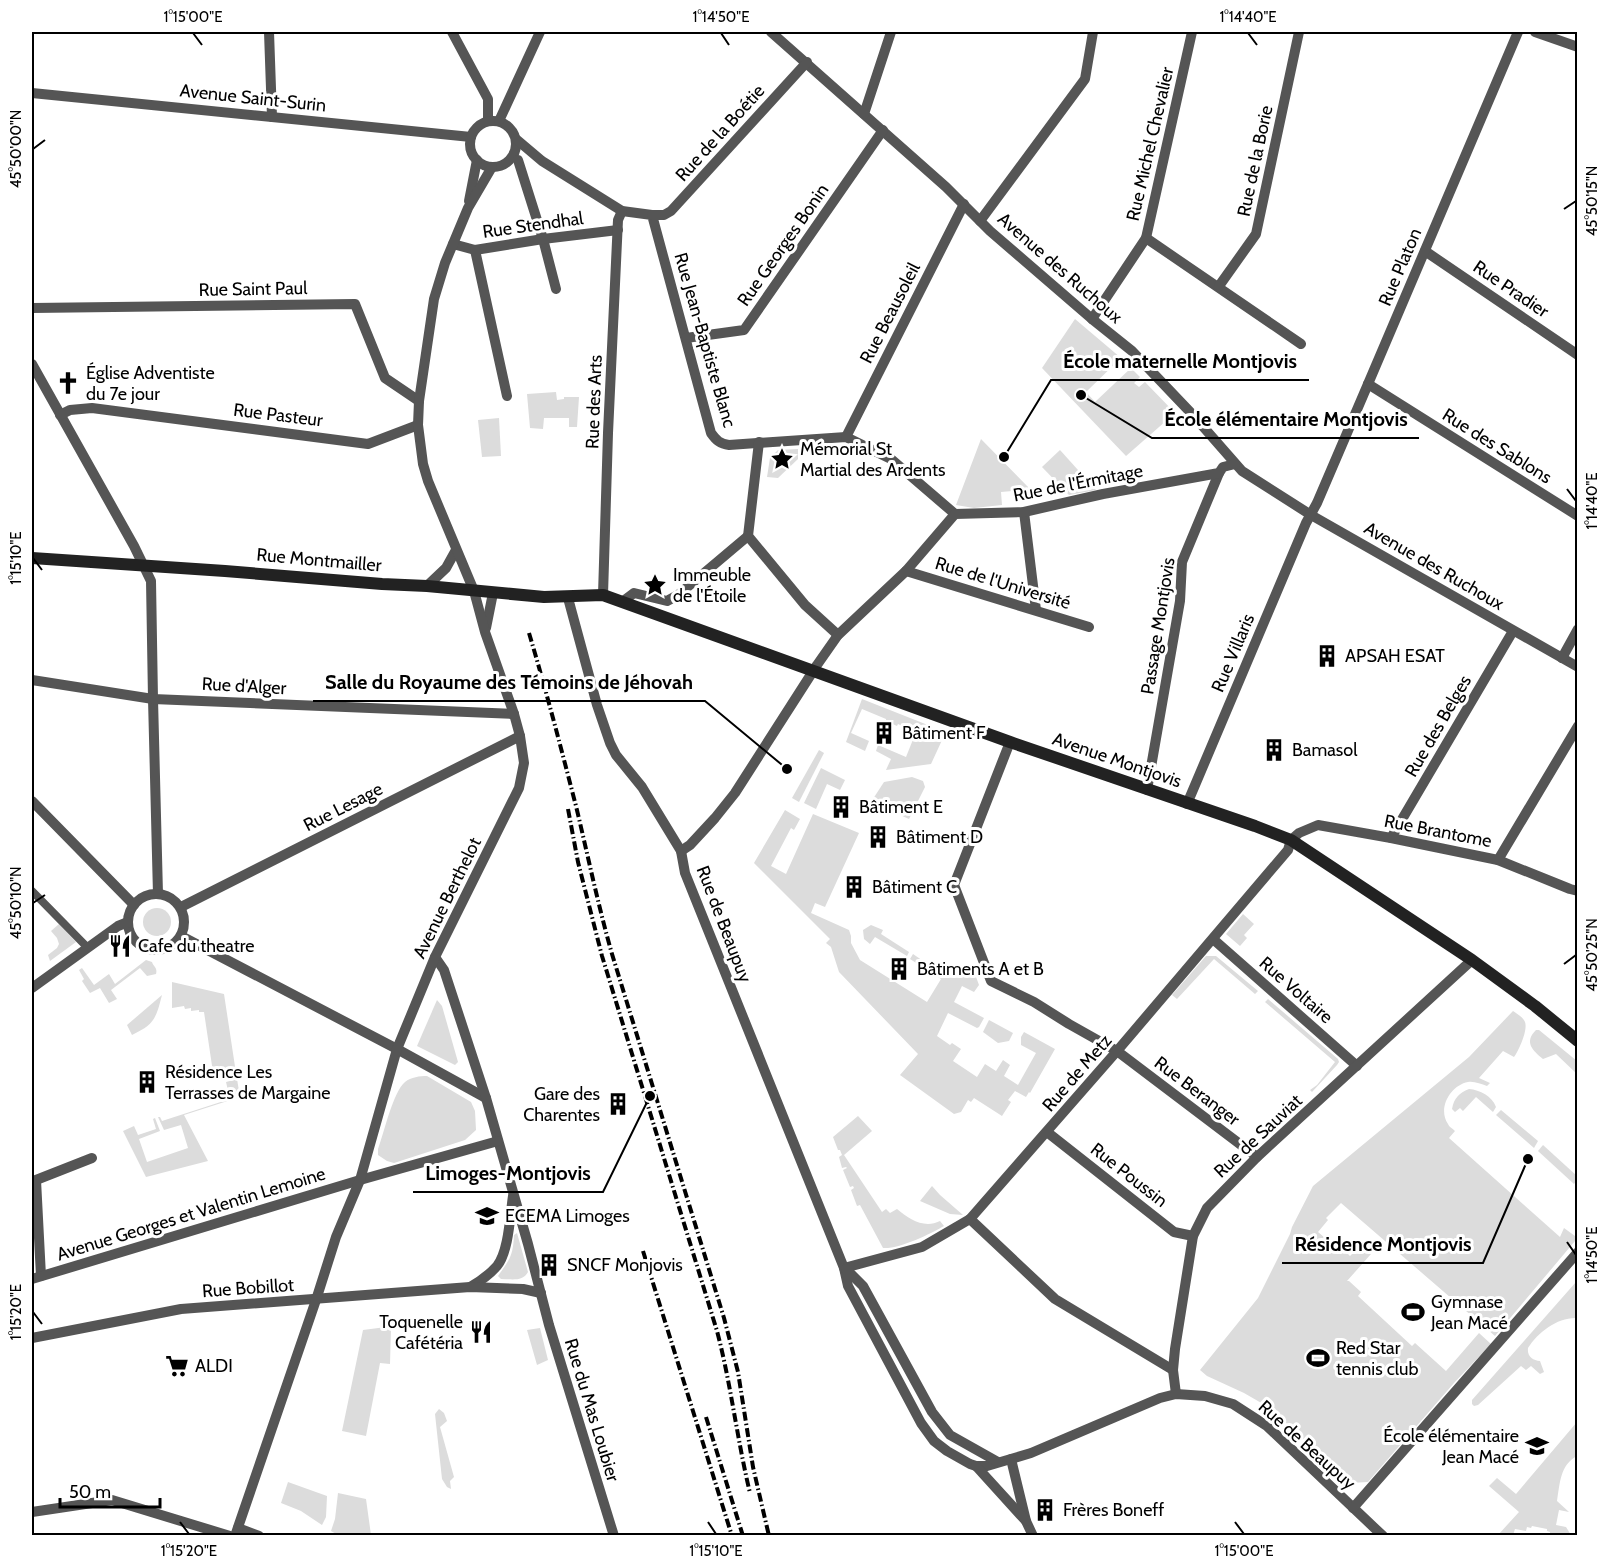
<svg xmlns="http://www.w3.org/2000/svg" width="1609" height="1567" viewBox="0 0 1609 1567" font-family="Cabin,sans-serif">
  <style>
    .green { fill: #dcdcdc }
    .lines { fill: none; stroke-linecap: round; stroke-linejoin: round }
    .pedestrian { stroke: #555; stroke-width: 8 }
    .minor { stroke: #555; stroke-width: 10 }
    .secondary { stroke: #222; stroke-width: 12 }
    .rail { stroke: #000; stroke-width: 4; stroke-dasharray: 9 3 1.5 3; stroke-linecap: butt }
    .ticks { fill: none; stroke: #000; stroke-width: 2 }
    .labels { text-anchor: middle; dominant-baseline: central; stroke-width: 6; stroke-linejoin: round; paint-order: stroke }
    .street-label { font-size: 18px; fill: #000; stroke: #fff }
    .poi-label { font-size: 18px; fill: #000; stroke: #fff; text-anchor: start }
    .leader { fill: none; stroke: #000; stroke-width: 2 }
    .callout-dot { fill: #000; stroke: #fff; stroke-width: 2 }
    .callout-label { font-size: 20px; text-anchor: middle; font-weight: bold; fill: #000; stroke: #fff; stroke-width: 6; stroke-linejoin: round; paint-order: stroke }
    .neatline { fill: none; stroke: #000; stroke-width: 2 }
    .ticks-label { font-size: 15px; text-anchor: middle; fill: #000 }
  </style>
  <rect width="100%" height="100%" fill="#fff"/>
  <!-- green -->
  <g class="green">
    <path d="M1075,319L1121,358L1086,392L1095,402L1131,368L1140,377L1134,383L1139,387L1145,382L1175,413L1126,456L1042,368Z"/>
    <path d="M556,392L557,400L564,399V397H579L577,427H569V418H544L543,429L530,428L527,394Z"/>
    <path d="M499,418L501,456L482,457L478,420Z"/>
    <path d="M981,439L1029,488L1025,490L1001,492L1002,505L974,508L956,505Z"/>
    <path d="M798,449V459L778,478L767,477L770,458L778,450Z"/>
    <path d="M1060,450L1096,490L1069,495L1042,467Z"/>
    <path d="M862,699L943,731L940,736L943,738L931,764L886,770L891,759L876,751L878,745L906,757L916,732L898,724L897,726L886,721V719L862,709L851,733L869,741L865,751L846,742Z"/>
    <path d="M819,750L824,753L799,802L792,798Z"/>
    <path d="M821,768L845,780L840,790L827,784L816,809L804,803Z"/>
    <path d="M912,777L923,781L925,787L909,819L871,802L884,782Z"/>
    <path d="M785,810L800,819L794,830L791,828L771,866L786,874L813,814L859,833L825,907L815,903L811,913L849,930L851,936V943L860,960L927,1002L941,979L910,959L913,954L932,967L933,964C946,973 951,979 966,972L968,975L972,966L979,985L974,992L962,986L954,1002L984,1018L979,1027L977,1028L948,1013L937,1036L950,1045L952,1043L961,1049L953,1061L977,1077L985,1064L996,1071L1003,1060L1010,1065L1004,1076L1018,1085L1036,1053L1021,1045V1037L1024,1032L1055,1049L1030,1093L1029,1092L1026,1097L1015,1091L1008,1100L1011,1102L1002,1116L974,1098L971,1102L968,1100L961,1112L954,1114L900,1075L918,1054L839,972L831,947L826,943L830,939L754,863Z"/>
    <circle cx="157" cy="922" r="14"/>
    <path d="M1243,914L1254,924L1244,935L1247,938L1240,946L1226,934Z"/>
    <path d="M59,924L76,942L50,961L48,955L57,948L59,944L57,938L51,931Z"/>
    <path d="M871,925L883,930L881,934L909,952L907,956L875,937L870,944L864,939L863,930Z"/>
    <path d="M1206,956H1216L1258,991L1255,994L1214,959L1177,999L1172,995Z"/>
    <path d="M146,960L152,962C153,966 158,968 156,974L147,976L140,968L111,990L117,999L109,1003L100,988L90,993L82,981L84,979L79,970L82,968L94,985L109,974L115,984Z"/>
    <path d="M172,982L224,994L236,1073L214,1079L204,1012H199V1010L191,1011V1008L185,1009L184,1006L172,1008Z"/>
    <path d="M162,995C156,1018 155,1024 132,1035L127,1025Z"/>
    <path d="M1268,999L1338,1059L1339,1062L1337,1065L1312,1092L1310,1090L1317,1085L1335,1062L1265,1002Z"/>
    <path d="M437,1000L442,1006L458,1062L455,1065L417,1046Z"/>
    <path d="M1513,1011C1517,1014 1523,1017 1525,1022C1528,1030 1519,1050 1514,1057L1503,1051L1479,1078L1490,1083L1487,1086C1481,1084 1474,1081 1468,1082C1451,1085 1437,1108 1448,1124C1449,1127 1452,1128 1455,1131L1449,1138L1560,1237L1564,1228L1575,1236V1241L1495,1336L1341,1203L1326,1218L1328,1220L1318,1232L1344,1254L1346,1252L1350,1256L1361,1245L1371,1254L1347,1281H1349L1361,1292L1358,1296L1412,1346L1415,1343L1446,1371L1479,1333L1491,1344L1454,1383L1368,1482L1349,1483L1270,1408L1244,1393L1207,1376L1200,1370L1258,1298L1290,1234L1292,1227L1313,1186L1469,1057Z"/>
    <path d="M989,1020L1013,1033L1009,1041L998,1043L983,1032Z"/>
    <path d="M1536,1030H1539L1577,1061V1074L1556,1054L1543,1059C1532,1050 1524,1042 1536,1030Z"/>
    <path d="M427,1076L471,1102L475,1111L476,1130L465,1140L394,1163L387,1161L378,1155V1149C384,1133 393,1092 405,1082C411,1077 420,1076 427,1076Z"/>
    <path d="M237,1079L240,1097L184,1115L208,1161L146,1177L123,1131L134,1126L138,1135L156,1129L153,1119L155,1118L160,1131L139,1139L147,1162L188,1148L181,1125L164,1130L158,1117H160L162,1121L230,1099L226,1082Z"/>
    <path d="M1469,1089C1480,1090 1492,1096 1496,1107L1493,1112L1476,1097L1463,1111L1460,1108L1455,1112L1452,1109C1454,1098 1459,1093 1469,1089Z"/>
    <path d="M1501,1110L1538,1141L1534,1148L1496,1115Z"/>
    <path d="M858,1116L872,1131L844,1155L882,1212L886,1209L890,1213L897,1209C909,1219 924,1229 940,1221L944,1226C930,1234 900,1249 883,1248L860,1205L857,1206L851,1190L854,1188L853,1186L850,1187L843,1170L847,1168L846,1167L842,1168L839,1157L842,1155L840,1150H838L833,1137Z"/>
    <path d="M1543,1145L1577,1176V1180L1574,1184L1538,1151Z"/>
    <path d="M932,1186L940,1195L963,1215L950,1214L920,1201Z"/>
    <path d="M517,1233L528,1272C523,1282 511,1279 501,1279L498,1276C510,1259 513,1256 514,1235Z"/>
    <path d="M1576,1282L1578,1283L1577,1318C1558,1317 1538,1332 1528,1348C1527,1357 1533,1360 1540,1361L1544,1372L1540,1374L1531,1366L1526,1370L1521,1366L1478,1405L1474,1406L1472,1404V1400Z"/>
    <path d="M386,1327L391,1328L390,1364L380,1363L366,1436L342,1431L363,1330Z"/>
    <path d="M540,1328L548,1360L537,1365L527,1330Z"/>
    <path d="M439,1409L444,1413L447,1421L440,1427L454,1477L450,1481L451,1489L447,1487L442,1479L435,1414Z"/>
    <path d="M1577,1422V1456C1560,1465 1560,1483 1557,1501L1569,1512L1559,1510L1556,1525L1566,1527L1571,1535H1550V1532L1547,1531V1529L1532,1526L1531,1528L1527,1527L1526,1531L1515,1529L1513,1535H1498L1519,1512L1489,1486L1497,1478L1516,1494Z"/>
    <path d="M288,1482L327,1496L326,1517L322,1525L301,1511L281,1503Z"/>
    <path d="M338,1493L366,1499L371,1535H338L331,1531L335,1519Z"/>
  </g>
  <g class="lines">
    <!-- pedestrian -->
    <path class="pedestrian" d="M32,891L87,947"/>
    <!-- minor -->
    <g class="minor">
      <path d="M269,32L272,117"/>
      <path d="M452,32L488,99V121"/>
      <path d="M771,32L946,187L990,231L1092,319L1132,351L1192,414L1242,471L1311,515L1578,667"/>
      <path d="M1535,32L1578,47"/>
      <path d="M32,93L471,137"/>
      <path d="M864,114L891,32"/>
      <circle cx="493" cy="144" r="23"/>
      <path d="M499,121L540,32"/>
      <path d="M516,139L542,161L622,211L652,215L711,433C716,440 720,444 729,445L846,437L891,459L955,514"/>
      <path d="M518,160L543,239L556,289"/>
      <path d="M469,201L477,160"/>
      <path d="M652,215H664L671,211L807,62"/>
      <path d="M980,221L1085,79L1093,32"/>
      <path d="M1146,238L1301,344"/>
      <path d="M453,244L475,250L543,239L618,230"/>
      <path d="M475,250L507,396"/>
      <path d="M1425,251L1578,355"/>
      <path d="M1219,286L1256,234L1299,32"/>
      <path d="M32,308L355,304L385,378L419,401"/>
      <path d="M1092,319L1146,238L1192,32"/>
      <path d="M686,338L744,330L883,130"/>
      <path d="M32,364L134,546L151,581L153,699L158,894"/>
      <path d="M1368,384L1578,516"/>
      <path d="M60,415L70,410L92,408L368,444L418,425"/>
      <path d="M846,437L964,204"/>
      <path d="M759,442L748,536L805,605L838,635"/>
      <path d="M1024,512L1036,610"/>
      <path d="M906,571L1089,627"/>
      <path d="M427,586L446,568L456,550"/>
      <path d="M603,595L608,433L618,220L622,211"/>
      <path d="M568,598L597,705L610,743L616,755L642,787L681,851L685,873L844,1268L848,1286L921,1423L934,1441L947,1451L970,1464L976,1466H987L1031,1453L1160,1398L1176,1394L1205,1396L1233,1404L1267,1426L1383,1536"/>
      <path d="M622,602L634,593L667,601L678,595L748,536"/>
      <path d="M486,628L493,593"/>
      <path d="M1562,658L1578,629"/>
      <path d="M32,680L153,699L514,714"/>
      <path d="M1010,742L954,885L991,981L1034,1002L1069,1024L1117,1051L1257,1157"/>
      <path d="M1147,790L1180,601L1182,562L1219,473"/>
      <path d="M32,801L134,905"/>
      <path d="M1187,804L1306,523L1317,503L1368,384L1518,32"/>
      <path d="M1391,838L1513,631"/>
      <path d="M681,851L690,845L715,818L735,793L817,665L838,635L906,571L955,514L1024,512L1103,494L1219,473L1223,467L1235,464"/>
      <path d="M1498,860L1578,726"/>
      <circle cx="156" cy="922" r="28"/>
      <path d="M181,907L520,736"/>
      <path d="M181,936L397,1049L486,1098"/>
      <path d="M1213,939L1357,1066"/>
      <path d="M435,957L444,970L486,1098L528,1244L549,1325L614,1536"/>
      <path d="M32,988L118,926L128,922"/>
      <path d="M1047,1132L1174,1232L1193,1236"/>
      <path d="M970,1219L1055,1299L1173,1370"/>
      <path d="M844,1268L922,1247L970,1219L1117,1051L1288,850L1291,840L1299,833L1318,825L1391,838L1498,860L1570,889L1578,891"/>
      <path d="M846,1269L863,1286L932,1412L950,1435L998,1462"/>
      <path d="M41,1276L36,1180L92,1158"/>
      <path d="M32,1279L360,1180L498,1141"/>
      <path d="M470,1287C479,1282 489,1275 497,1266C509,1251 510,1215 513,1196"/>
      <path d="M32,1338L181,1309L470,1287L523,1289L541,1293"/>
      <path d="M1176,1394L1173,1370L1175,1349L1193,1236L1207,1208L1257,1157L1472,960"/>
      <path d="M1011,1459L1026,1521L1033,1536"/>
      <path d="M976,1466L1026,1521"/>
      <path d="M1353,1508L1578,1252"/>
      <path d="M32,1512L112,1500L230,1536"/>
      <path d="M238,1528L259,1536"/>
      <path d="M235,1536L316,1300L336,1237L360,1180L397,1049L435,957L519,788L524,763L520,736L514,714L485,632L474,591L428,481L423,464L418,425L419,401L434,299L445,263L468,208L492,167"/>
    </g>
    <!-- secondary -->
    <path class="secondary" d="M32,558L225,571L382,584L427,586L544,597L603,595L1010,742L1255,826L1291,840L1472,960L1535,1006L1578,1041"/>
    <!-- rail -->
    <g class="rail">
      <path d="M529,633C546,690 561,748 576,806C588,856 598,905 612,954L724,1318L738,1372L753,1467L769,1536"/>
      <path d="M568,809L578,862L602,956L717,1331C731,1384 737,1439 750,1493"/>
      <path d="M643,1251L732,1536"/>
      <path d="M706,1417L743,1536"/>
    </g>
  </g>
  <!-- ticks -->
  <path class="ticks" d="M193,33L202,45M721,33L729,45M1248,33L1257,45M33,149L45,140M1564,209L1576,201M1567,489L1576,501M33,558L42,570M33,903L45,895M1564,964L1576,955M1567,1242L1576,1255M33,1312L42,1324M180,1522L189,1534M708,1522L716,1534M1235,1522L1244,1534"/>
  <!-- icons -->
  <defs>
    <g id="church-bare" transform="scale(1.8)"><path d="M-1.2-6h2.4v3.5h3.3v2.4h-3.3V6h-2.4V-.1h-3.3v-2.4h3.3Z" fill="#000" stroke="#fff" stroke-width="2.5" paint-order="stroke"/></g>
    <g id="sight-bare" transform="scale(1.8)"><path d="M0-6L1.8-2.2L6-1.7L2.9 1.2L3.7 5.4L0 3.3L-3.7 5.4L-2.9 1.2L-6-1.7L-1.8-2.2Z" fill="#000" stroke="#fff" stroke-width="2.5" paint-order="stroke"/></g>
    <g id="building-bare" transform="scale(1.8)"><path d="M-4-6H4V6H1V3H-1V6H-4ZM-2.5-4.3h1.7v1.8h-1.7ZM.8-4.3h1.7v1.8H.8ZM-2.5-1h1.7V.8h-1.7ZM.8-1h1.7V.8H.8Z" fill="#000" stroke="#fff" stroke-width="2.5" paint-order="stroke"/></g>
    <g id="restaurant-bare" transform="scale(1.8)"><path d="M-5-6h1v4h1v-4h1v4h1v-4h1v5L-1.5 .5V6h-2V.5L-5-1ZM5-6V6H3V1.5H1.5Q1.5-4 5-6Z" fill="#000" stroke="#fff" stroke-width="2.5" paint-order="stroke"/></g>
    <g id="university-bare" transform="scale(1.8)"><path d="M0-5L7-2L0 1L-7-2ZM-4 1L0 2.5L4 1V4Q0 6-4 4Z" fill="#000" stroke="#fff" stroke-width="2.5" paint-order="stroke"/></g>
    <g id="stadium-bare" transform="scale(1.8)"><path d="M0-5a6.5 5 0 1 0 0 10a6.5 5 0 1 0 0-10ZM-3.5-1.8h7v3.6h-7Z" fill="#000" stroke="#fff" stroke-width="2.5" paint-order="stroke"/></g>
    <g id="supermarket-bare" transform="scale(1.8)"><path d="M-6-5.5h2.5l.6 2H6L4.5 2H-2.5L-4.4-4H-6ZM-1.5 3.2a1.3 1.3 0 1 0 .1 0ZM3 3.2a1.3 1.3 0 1 0 .1 0Z" fill="#000" stroke="#fff" stroke-width="2.5" paint-order="stroke"/></g>
    <g id="school-bare" transform="scale(1.8)"><path d="M0-5L7-2L0 1L-7-2ZM-4 1L0 2.5L4 1V4Q0 6-4 4Z" fill="#000" stroke="#fff" stroke-width="2.5" paint-order="stroke"/></g>
  </defs>
  <g fill-rule="evenodd">
    <use href="#church-bare" x="68" y="383"/>
    <use href="#sight-bare" x="782" y="459"/>
    <use href="#sight-bare" x="655" y="585"/>
    <use href="#building-bare" x="1327" y="656"/>
    <use href="#building-bare" x="884" y="733"/>
    <use href="#building-bare" x="1274" y="750"/>
    <use href="#building-bare" x="841" y="807"/>
    <use href="#building-bare" x="878" y="837"/>
    <use href="#building-bare" x="854" y="887"/>
    <use href="#restaurant-bare" x="120" y="946"/>
    <use href="#building-bare" x="899" y="969"/>
    <use href="#building-bare" x="147" y="1082"/>
    <use href="#building-bare" x="618" y="1104"/>
    <use href="#university-bare" x="487" y="1216"/>
    <use href="#building-bare" x="549" y="1265"/>
    <use href="#stadium-bare" x="1413" y="1312"/>
    <use href="#restaurant-bare" x="481" y="1332"/>
    <use href="#stadium-bare" x="1318" y="1358"/>
    <use href="#supermarket-bare" x="177" y="1366"/>
    <use href="#school-bare" x="1537" y="1446"/>
    <use href="#building-bare" x="1045" y="1510"/>
  </g>
  <g class="labels">
    <!-- street labels -->
    <g class="street-label">
      <text transform="translate(253 98) rotate(6)">Avenue Saint-Surin</text>
      <text transform="translate(720 133) rotate(-48)">Rue de la Boétie</text>
      <text transform="translate(1150 144) rotate(-77)">Rue Michel Chevalier</text>
      <text transform="translate(1255 161) rotate(-78)">Rue de la Borie</text>
      <text transform="translate(533 225) rotate(-8)">Rue Stendhal</text>
      <text transform="translate(783 245) rotate(-55)">Rue Georges Bonin</text>
      <text transform="translate(1400 267) rotate(-67)">Rue Platon</text>
      <text transform="translate(1060 268) rotate(41)">Avenue des Ruchoux</text>
      <text transform="translate(253 289) rotate(-1)">Rue Saint Paul</text>
      <text transform="translate(1511 289) rotate(34)">Rue Pradier</text>
      <text transform="translate(890 313) rotate(-63)">Rue Beausoleil</text>
      <text transform="translate(705 340) rotate(74)">Rue Jean-Baptiste Blanc</text>
      <text transform="translate(594 402) rotate(-88)">Rue des Arts</text>
      <text transform="translate(278 415) rotate(7)">Rue Pasteur</text>
      <text transform="translate(1497 446) rotate(32)">Rue des Sablons</text>
      <text transform="translate(1078 483) rotate(-11)">Rue de l'Érmitage</text>
      <text transform="translate(319 560) rotate(5)">Rue Montmailler</text>
      <text transform="translate(1434 566) rotate(30)">Avenue des Ruchoux</text>
      <text transform="translate(1003 583) rotate(17)">Rue de l'Université</text>
      <text transform="translate(1158 626) rotate(-81)">Passage Montjovis</text>
      <text transform="translate(1233 653) rotate(-67)">Rue Villaris</text>
      <text transform="translate(244 686) rotate(3)">Rue d'Alger</text>
      <text transform="translate(1438 726) rotate(-60)">Rue des Belges</text>
      <text transform="translate(1117 760) rotate(19)">Avenue Montjovis</text>
      <text transform="translate(343 807) rotate(-27)">Rue Lesage</text>
      <text transform="translate(1438 831) rotate(11)">Rue Brantome</text>
      <text transform="translate(447 898) rotate(-64)">Avenue Berthelot</text>
      <text transform="translate(724 924) rotate(69)">Rue de Beaupuy</text>
      <text transform="translate(1296 990) rotate(41)">Rue Voltaire</text>
      <text transform="translate(1077 1073) rotate(-49)">Rue de Metz</text>
      <text transform="translate(1197 1091) rotate(37)">Rue Beranger</text>
      <text transform="translate(1258 1136) rotate(-43)">Rue de Sauviat</text>
      <text transform="translate(1129 1175) rotate(38)">Rue Poussin</text>
      <text transform="translate(191 1214) rotate(-17)">Avenue Georges et Valentin Lemoine</text>
      <text transform="translate(248 1288) rotate(-4)">Rue Bobillot</text>
      <text transform="translate(592 1410) rotate(73)">Rue du Mas Loubier</text>
      <text transform="translate(1307 1445) rotate(42)">Rue de Beaupuy</text>
    </g>
    <!-- poi labels -->
    <g class="poi-label">
      <text x="86" y="373">Église Adventiste<tspan x="86" dy="21">du 7e jour</tspan></text>
      <text x="800" y="449">Mémorial St<tspan x="800" dy="21">Martial des Ardents</tspan></text>
      <text x="673" y="575">Immeuble<tspan x="673" dy="21">de l'Étoile</tspan></text>
      <text x="1345" y="656">APSAH ESAT</text>
      <text x="902" y="733">Bâtiment F</text>
      <text x="1292" y="750">Bamasol</text>
      <text x="859" y="807">Bâtiment E</text>
      <text x="896" y="837">Bâtiment D</text>
      <text x="872" y="887">Bâtiment C</text>
      <text x="138" y="946">Cafe du theatre</text>
      <text x="917" y="969">Bâtiments A et B</text>
      <text x="165" y="1072">Résidence Les<tspan x="165" dy="21">Terrasses de Margaine</tspan></text>
      <text x="600" y="1094" text-anchor="end">Gare des<tspan x="600" dy="21">Charentes</tspan></text>
      <text x="505" y="1216">ECEMA Limoges</text>
      <text x="567" y="1265">SNCF Monjovis</text>
      <text x="1431" y="1302">Gymnase<tspan x="1431" dy="21">Jean Macé</tspan></text>
      <text x="463" y="1322" text-anchor="end">Toquenelle<tspan x="463" dy="21">Cafétéria</tspan></text>
      <text x="1336" y="1348">Red Star<tspan x="1336" dy="21">tennis club</tspan></text>
      <text x="195" y="1366">ALDI</text>
      <text x="1519" y="1436" text-anchor="end">École élémentaire<tspan x="1519" dy="21">Jean Macé</tspan></text>
      <text x="1063" y="1510">Frères Boneff</text>
    </g>
  </g>
  <!-- callouts -->
  <path class="leader" d="M1004 457L1051 380H1309M1081 395L1152 438H1419M787 769L705 701H313M650 1096L603 1192H413M1528 1159L1483 1263H1282"/>
  <g class="callout-dot">
    <circle cx="1004" cy="457" r="6"/>
    <circle cx="1081" cy="395" r="6"/>
    <circle cx="787" cy="769" r="6"/>
    <circle cx="650" cy="1096" r="6"/>
    <circle cx="1528" cy="1159" r="6"/>
  </g>
  <g class="callout-label">
    <text x="1180" y="368">École maternelle Montjovis</text>
    <text x="1286" y="426">École élémentaire Montjovis</text>
    <text x="509" y="689">Salle du Royaume des Témoins de Jéhovah</text>
    <text x="508" y="1180">Limoges-Montjovis</text>
    <text x="1383" y="1251">Résidence Montjovis</text>
  </g>
  <!-- border -->
  <rect width="1609" height="1567" fill="none" stroke="#ffffff" stroke-width="66"/>
  <!-- scale -->
  <path d="M60 1498v9h100v-9" fill="none" stroke="#000000" stroke-width="3"/>
  <text x="69" y="1498" font-size="18" fill="#000000" stroke="#ffffff" stroke-width="4.5" paint-order="stroke">50 m</text>
  <rect x="33" y="33" width="1543" height="1501" class="neatline"/>
  <g class="ticks-label">
    <text x="193" y="22">1°15'00"E</text>
    <text x="721" y="22">1°14'50"E</text>
    <text x="1248" y="22">1°14'40"E</text>
    <text transform="translate(16 149) rotate(-90)" y="5">45°50'00"N</text>
    <text transform="translate(1592 201) rotate(-90)" y="5">45°50'15"N</text>
    <text transform="translate(1592 501) rotate(-90)" y="5">1°14'40"E</text>
    <text transform="translate(16 558) rotate(-90)" y="5">1°15'10"E</text>
    <text transform="translate(16 903) rotate(-90)" y="5">45°50'10"N</text>
    <text transform="translate(1592 955) rotate(-90)" y="5">45°50'25"N</text>
    <text transform="translate(1592 1255) rotate(-90)" y="5">1°14'50"E</text>
    <text transform="translate(16 1312) rotate(-90)" y="5">1°15'20"E</text>
    <text x="189" y="1556">1°15'20"E</text>
    <text x="716" y="1556">1°15'10"E</text>
    <text x="1244" y="1556">1°15'00"E</text>
  </g>
</svg>
